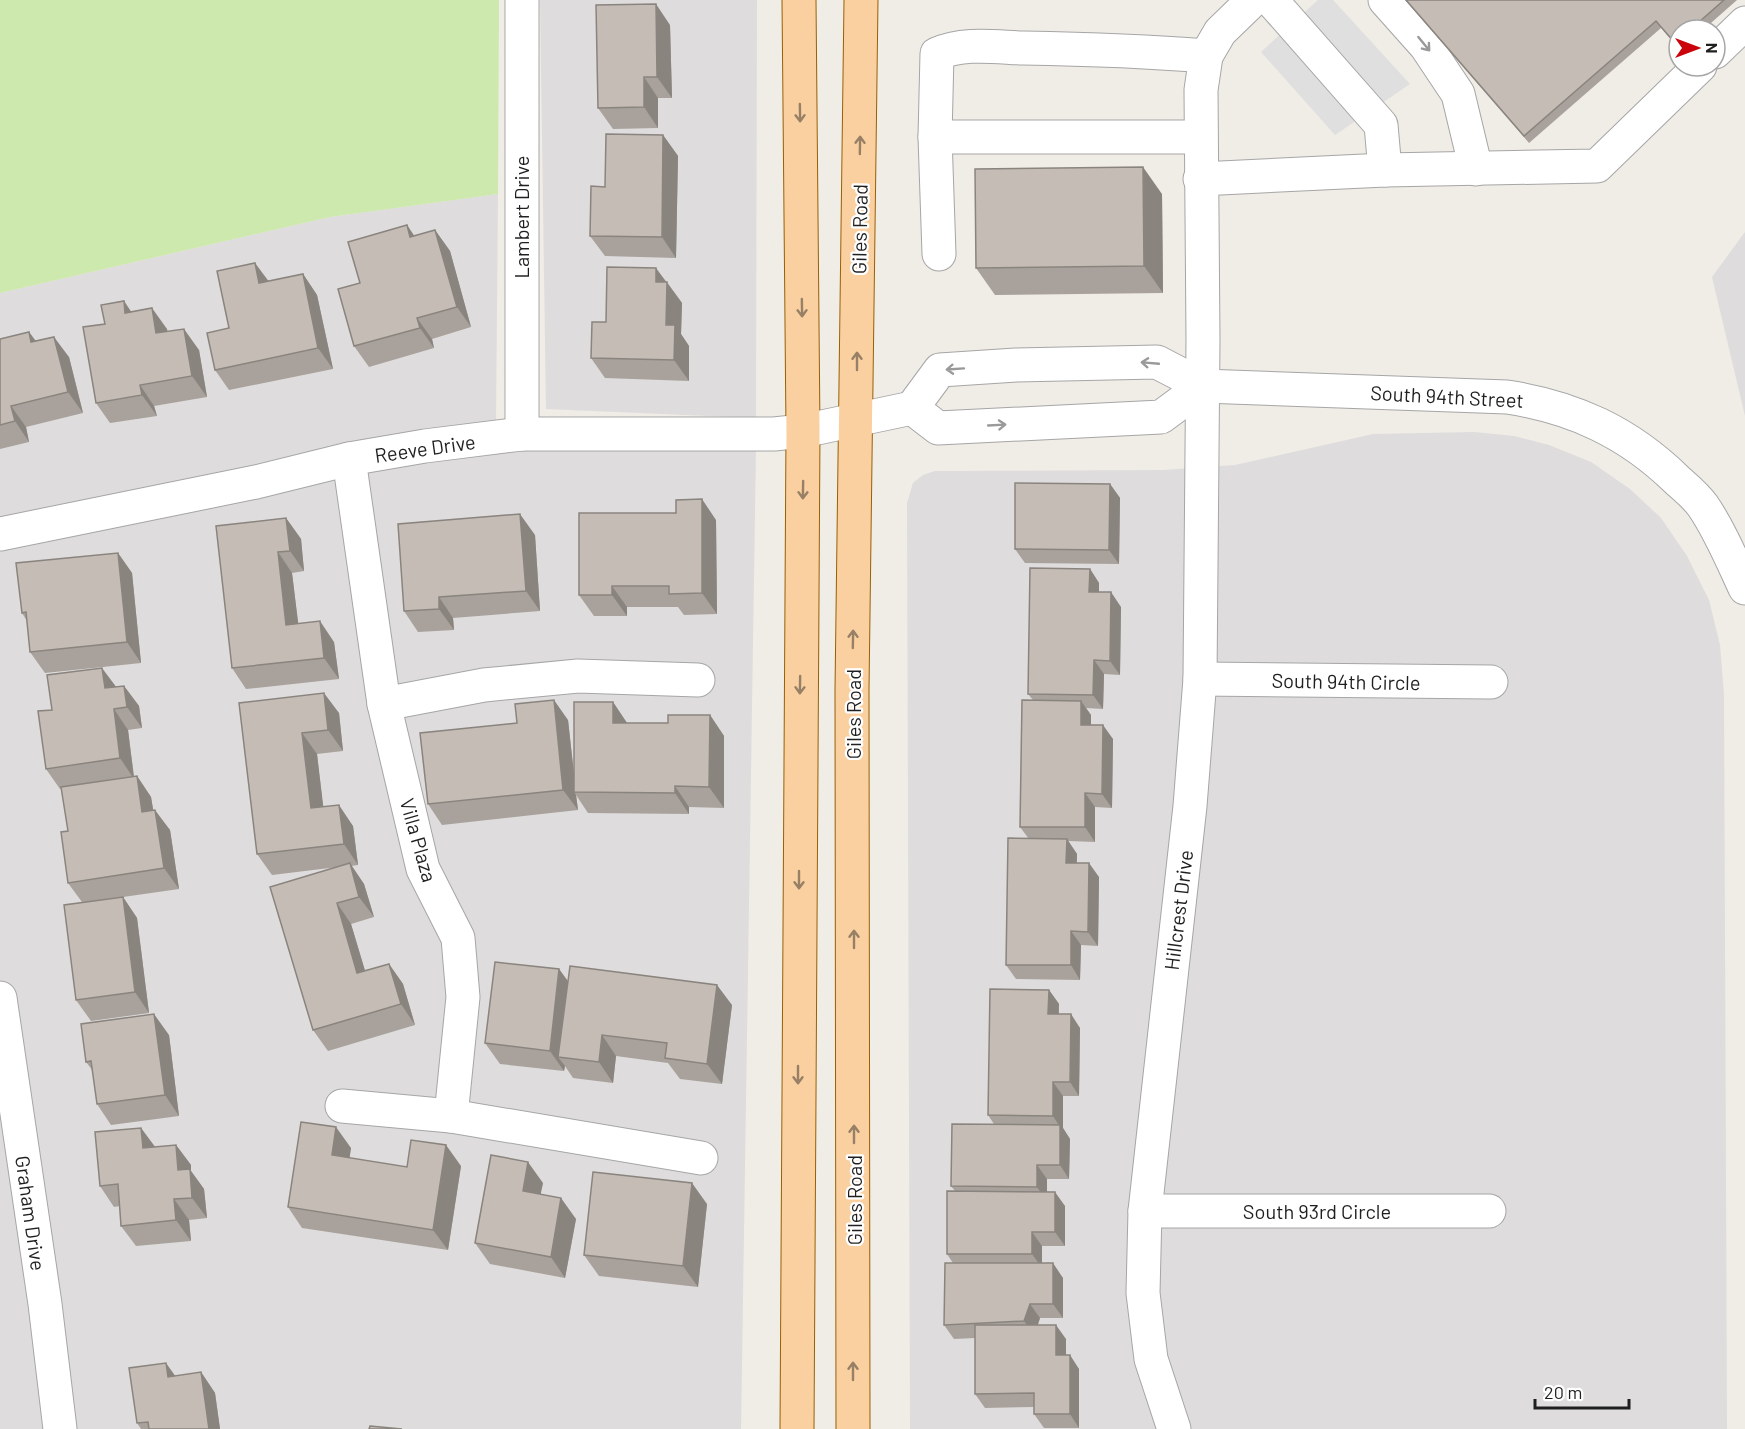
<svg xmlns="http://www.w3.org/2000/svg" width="1745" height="1429" viewBox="0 0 1745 1429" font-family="Barlow,sans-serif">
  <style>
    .residential { fill: #dedcdd }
    .grass { fill: #cde9ad }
    .parking { fill: #dfdfdf }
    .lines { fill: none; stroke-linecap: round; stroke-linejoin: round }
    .minor-casing { stroke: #a6a6a6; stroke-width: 35 }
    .major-casing { stroke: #986003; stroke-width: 35 }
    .minor { stroke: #fff; stroke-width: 33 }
    .major { stroke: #fad0a1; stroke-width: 33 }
    .wall { fill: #a9a29c }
    .shaded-wall { fill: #8a847f }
    .building { fill: #c5bcb5; stroke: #8a847f; stroke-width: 1.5 }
    .oneway { stroke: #9a9a9a }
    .oneway2 { stroke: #978066 }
    .labels { text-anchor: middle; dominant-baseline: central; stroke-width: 4.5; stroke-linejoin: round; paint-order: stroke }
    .street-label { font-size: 20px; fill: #1f1f1f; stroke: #fff }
  </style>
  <rect width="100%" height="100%" fill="#f0ece6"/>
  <!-- residential -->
  <g class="residential">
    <path d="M540,0H757L756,418L546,409Z"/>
    <path d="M498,194L496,423L756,445L741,1429H0V293L330,217Z"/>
    <path d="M1745,232V416L1712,277Z"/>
    <path d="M1474,432L1514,436L1549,445L1591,462L1630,489L1661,518L1687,556L1709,600L1720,645L1724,695L1727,1429H910L907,503L913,483L923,475L935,471L1164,470L1235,465L1373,434Z"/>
  </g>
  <!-- grass -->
  <path class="grass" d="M0,0H499L498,194L330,217L0,293Z"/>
  <!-- parking -->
  <path class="parking" d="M1318,0H1333L1410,84L1335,135L1261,52Z"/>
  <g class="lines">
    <!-- minor casing -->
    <g class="minor-casing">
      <g id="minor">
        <path d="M522,0V434"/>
        <path d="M1271,0L1381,125L1385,170"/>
        <path d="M1385,0L1426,46L1458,94L1476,169"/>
        <path d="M1715,52L1745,23"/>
        <path d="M935,137H1199"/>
        <path d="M1200,179L1385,170L1597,166L1700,66"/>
        <path d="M939,254L935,137L937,54C963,42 995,47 1023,48C1084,49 1145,51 1206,56"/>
        <path d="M1203,386L1161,417L938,428L912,408L940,370L1016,365L1157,362L1203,386L1507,397C1573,407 1628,432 1677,480C1686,488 1696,496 1703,506C1720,531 1732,560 1745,588"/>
        <path d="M349,459L384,704L423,869L458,938L463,997L451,1116"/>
        <path d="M0,534L256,482L349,459L425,446L522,434H774L803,431L912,408"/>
        <path d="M1200,679L1491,682"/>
        <path d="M384,704L484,685L578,676L698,680"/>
        <path d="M0,998L45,1304L60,1429"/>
        <path d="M342,1106L451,1116L701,1158"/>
        <path d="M1145,1211H1489"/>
        <path d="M1174,1429L1151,1359L1143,1293L1145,1211L1190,806L1200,679L1203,339L1201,90L1206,56L1220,32L1253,0"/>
      </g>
    </g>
    <!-- major casing -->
    <g class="major-casing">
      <g id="major">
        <path d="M797,1429L803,431L799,0"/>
        <path d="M853,1429L852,690L861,0"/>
      </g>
    </g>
    <!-- minor -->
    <use href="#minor" class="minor"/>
    <!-- major -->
    <use href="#major" class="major"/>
  </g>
  <!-- wall -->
  <g class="wall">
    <path d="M1405,0H1737L1703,30H1679V49L1661,28L1529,143Z"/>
    <path d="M670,25L672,98H658V128L613,129L598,108Z"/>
    <path d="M663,135L678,156L676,258L605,256L590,236L605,187Z"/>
    <path d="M1162,194L1163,293L995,295L976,268Z"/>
    <path d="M407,225L414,236L435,230L450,251L471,327L432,339L434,348L369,367L354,346L360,283Z"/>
    <path d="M303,274L317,295L333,369L229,390L215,370L268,282Z"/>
    <path d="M666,282H667L682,303L681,334L689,346V381L605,378L591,358L606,322Z"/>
    <path d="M124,301L131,312L167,329V332L199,350L207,397L154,406L157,416L110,423L96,403L105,324Z"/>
    <path d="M29,332L36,341L69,357L83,413L26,427L29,442L0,449V339Z"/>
    <path d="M1110,484L1120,498L1119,564L1025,563L1015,549Z"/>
    <path d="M286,518L301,539L304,571L292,573L298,623L334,642L339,679L246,689L232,668Z"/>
    <path d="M716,520L717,614L684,615L678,607H627V616H594L579,595Z"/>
    <path d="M535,535L540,611L453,618L454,630L418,632L404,611Z"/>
    <path d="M118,553L132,573L141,663L45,673L30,652L27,621L22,613Z"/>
    <path d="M1090,569L1099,583V592L1121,607L1120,675L1104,674L1103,709L1086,708L1091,715V725L1113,739L1112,808L1095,807V842L1068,841L1077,854V863L1099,877L1098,946L1081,945L1080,980L1016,979L1006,965L1029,839L1020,827L1033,700L1028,694Z"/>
    <path d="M124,686L139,706L142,728L128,730L134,776H137L151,797L153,810L170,830L179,889L123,897L137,918L149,1013L91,1021L76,1000L82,902L68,883V831L62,789H60L46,769L52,710L116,687Z"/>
    <path d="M613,702L627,723H668L710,715L724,736V808L689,807V814L588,813L576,795L578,810L442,825L428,804L517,723L568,720L574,774Z"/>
    <path d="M239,703L339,713L343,751L317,754L323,807L353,826L358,865L351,866L364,884L374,917L351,924L365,971L389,964L403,984L415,1025L328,1051L313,1030L338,867L272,875L257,854Z"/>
    <path d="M559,969L568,981L732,1005L722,1084L680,1079L668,1063L616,1056L613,1083L573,1078L565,1066L564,1071L500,1064L485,1043Z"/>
    <path d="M1049,990L1059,1004V1014L1080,1028L1079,1096H1063V1128L1070,1139L1069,1179H1047V1192L1065,1206V1246H1042V1263L1063,1278V1318H1040L1038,1325L1066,1339V1355L1079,1369V1428H1044L1034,1414V1407L985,1408L975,1394V1338L954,1339L944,1325L953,1263L947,1254L955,1191L951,1186L994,1124L988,1115Z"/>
    <path d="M169,1035L179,1116L111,1125L97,1104L93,1071L86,1062Z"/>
    <path d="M141,1128L154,1147L176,1145L191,1165V1171L204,1189L207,1218L189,1220L191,1241L136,1246L121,1226L120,1206L114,1207L100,1186Z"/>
    <path d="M351,1148L349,1158L407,1167L461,1166L448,1250L302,1228L288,1207Z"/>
    <path d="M543,1183L540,1194L576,1219L565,1278L490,1264L475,1243Z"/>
    <path d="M707,1204L698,1287L599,1276L584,1255Z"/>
    <path d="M201,1372L215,1393L220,1429H141L137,1423L175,1376Z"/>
  </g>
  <!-- shaded-wall -->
  <g class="shaded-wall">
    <path d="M656,4L670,25L672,98L657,77Z"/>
    <path d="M644,77L658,98V128L644,107Z"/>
    <path d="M663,135L678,156L676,258L662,237Z"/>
    <path d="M1143,167L1162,194L1163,293L1144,266Z"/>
    <path d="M407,225L421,246L410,237Z"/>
    <path d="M435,230L450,251L471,327L457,307Z"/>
    <path d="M255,263L270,283H259Z"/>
    <path d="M656,268L682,303L681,334L689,346V381L674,360L656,282Z"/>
    <path d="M303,274L317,295L333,369L318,348Z"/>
    <path d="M124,301L138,322L125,313Z"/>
    <path d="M152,308L167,329L171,354L156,333Z"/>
    <path d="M417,318L432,339L434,348L420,328Z"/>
    <path d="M184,329L199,350L207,397L192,376Z"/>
    <path d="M29,332L44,353L31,342Z"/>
    <path d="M54,337L69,357L83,413L68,392Z"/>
    <path d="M140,385L154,406L157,416L142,395Z"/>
    <path d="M11,406L26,427L29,442L15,421Z"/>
    <path d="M1110,484L1120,498L1119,564L1109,550Z"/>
    <path d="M702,499L716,520L717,614L702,593Z"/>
    <path d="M520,514L535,535L540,611L526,591Z"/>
    <path d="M286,518L301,539L304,571L290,551Z"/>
    <path d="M278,552L292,573L301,646L286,625Z"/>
    <path d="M118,553L132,573L141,663L127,642Z"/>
    <path d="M1090,569L1099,583V606L1089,592Z"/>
    <path d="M612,586L627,607V616L612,595Z"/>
    <path d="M1111,592L1121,607L1120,675L1110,661Z"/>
    <path d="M439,597L453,618L454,630L439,609Z"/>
    <path d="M320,621L334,642L339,679L324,658Z"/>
    <path d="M1094,660L1104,674L1103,709L1093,695Z"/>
    <path d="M102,668L117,688H105Z"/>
    <path d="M124,686L139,706L142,728L127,707Z"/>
    <path d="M324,693L339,713L343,751L328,730Z"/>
    <path d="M554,700L568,720L576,792H574L576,795L578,810L563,790Z"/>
    <path d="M1081,701L1091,715V739L1081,725Z"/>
    <path d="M613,702L627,723H613Z"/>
    <path d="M114,709L128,730L134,779L120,758Z"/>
    <path d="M710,715L724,736V808L709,787Z"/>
    <path d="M1103,725L1113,739L1112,808L1102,794Z"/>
    <path d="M302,733L317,754L326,829L311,808Z"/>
    <path d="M137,776L151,797L157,832L142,812Z"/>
    <path d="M675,786L689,807V814L675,793Z"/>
    <path d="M1085,793L1095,807V842L1085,827Z"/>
    <path d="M339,805L353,826L358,865L344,844Z"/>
    <path d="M155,810L170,830L179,889L164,868Z"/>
    <path d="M1067,839L1077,854L1076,877L1066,863Z"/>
    <path d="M350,863L364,884L374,917L359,897Z"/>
    <path d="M1089,863L1099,877L1098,946L1088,932Z"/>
    <path d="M123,897L137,918L149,1013L135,992Z"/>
    <path d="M337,903L351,924L372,994L357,973Z"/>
    <path d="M1071,931L1081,945L1080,980L1071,965Z"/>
    <path d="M389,964L403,984L415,1025L401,1004Z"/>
    <path d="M559,969L574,990L558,1057L565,1066L564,1071L550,1051Z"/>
    <path d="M717,985L732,1005L722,1084L707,1064Z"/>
    <path d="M1049,990L1059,1004L1058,1028L1048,1014Z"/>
    <path d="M154,1014L169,1035L179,1116L165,1095Z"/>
    <path d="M1071,1014L1080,1028L1079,1096L1070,1082Z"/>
    <path d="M602,1035L616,1056L613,1083L599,1062Z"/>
    <path d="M1053,1082L1063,1096V1128L1070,1139L1069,1179L1060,1165V1127L1053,1116Z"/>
    <path d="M336,1127L351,1148L347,1176L332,1155Z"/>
    <path d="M141,1128L156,1148H143Z"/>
    <path d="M176,1145L191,1165V1171L204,1189L207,1218L192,1198L178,1170Z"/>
    <path d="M446,1145L461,1166L448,1250L433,1230Z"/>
    <path d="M528,1162L543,1183L537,1212L523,1191Z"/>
    <path d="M1037,1165L1047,1179V1201L1037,1187Z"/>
    <path d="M692,1183L707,1204L698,1287L683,1266Z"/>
    <path d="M1055,1192L1065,1206V1246L1055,1232Z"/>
    <path d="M561,1198L576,1219L565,1278L551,1257Z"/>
    <path d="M174,1199L189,1220L191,1241L176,1220Z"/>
    <path d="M1032,1232L1042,1246V1268L1032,1254Z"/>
    <path d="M1053,1263L1063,1278V1318L1053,1304Z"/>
    <path d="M1030,1304L1040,1318L1034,1335L1024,1321Z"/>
    <path d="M1056,1325L1066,1339V1369L1056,1355Z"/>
    <path d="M1070,1355L1079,1369V1428L1070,1414Z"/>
    <path d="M166,1363L181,1384L168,1377Z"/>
    <path d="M201,1372L215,1393L220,1429H209Z"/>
  </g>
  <!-- building -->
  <g class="building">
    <path d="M1406,0H1724L1690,30H1679V39L1675,43L1656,21L1524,136Z"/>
    <path d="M656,4L657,77H644V107L598,108L596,5Z"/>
    <path d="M606,134L663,135L662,237L590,236L591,186L605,187Z"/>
    <path d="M1143,167L1144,266L976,268L975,169Z"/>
    <path d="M407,225L410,237L435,230L457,307L417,318L420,328L354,346L338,289L360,283L348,242Z"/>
    <path d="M255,263L259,283L303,274L318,348L215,370L207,333L229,328L217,271Z"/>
    <path d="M607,267L656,268V282H667L666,325H675L674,360L591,358L592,322H606Z"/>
    <path d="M124,301L125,313L152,308L156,333L184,329L192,376L140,385L142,395L96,403L83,327L105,324L101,305Z"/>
    <path d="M29,332L31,342L54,337L68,392L11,406L15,421L0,425V339Z"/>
    <path d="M1015,483L1110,484L1109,550L1015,549Z"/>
    <path d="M702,499V593L669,594V586H612V595H579V513H676V500Z"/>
    <path d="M520,514L526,591L439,597V609L404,611L398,524Z"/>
    <path d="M286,518L290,551L278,552L286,625L320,621L324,658L232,668L216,526Z"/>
    <path d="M118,553L127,642L30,652L26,612L22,613L16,563Z"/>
    <path d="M1030,568L1090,569L1089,592H1111L1110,661L1094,660L1093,695L1028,694Z"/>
    <path d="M102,668L105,688L124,686L127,707L114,709L120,758L46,769L38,711L52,710L47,675Z"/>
    <path d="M324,693L328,730L302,733L311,808L339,805L344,844L257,854L239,703Z"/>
    <path d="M554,700L563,790L428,804L420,733L517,723L515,704Z"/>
    <path d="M1022,700L1081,701V725H1103L1102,794L1085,793V827H1020Z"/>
    <path d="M574,702H613V723H668V715H710L709,787L675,786V793L574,792Z"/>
    <path d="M137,776L142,812L155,810L164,868L68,883L61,832L68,831L61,787Z"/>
    <path d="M1008,838L1067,839L1066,863H1089L1088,932L1071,931V965H1006Z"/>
    <path d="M350,863L359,897L337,903L357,973L389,964L401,1004L313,1030L270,887Z"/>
    <path d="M123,897L135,992L76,1000L64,905Z"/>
    <path d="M495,962L559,969L550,1051L485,1043Z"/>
    <path d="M570,966L717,985L707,1064L665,1058L667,1043L602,1035L599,1062L558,1057Z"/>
    <path d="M990,989L1049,990L1048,1014H1071L1070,1082H1053V1116L988,1115Z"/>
    <path d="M154,1014L165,1095L97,1104L91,1061L86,1062L81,1024Z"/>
    <path d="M301,1122L336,1127L332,1155L407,1167L411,1140L446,1145L433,1230L288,1207Z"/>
    <path d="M952,1124L1060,1125V1165H1037V1187L951,1186Z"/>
    <path d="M141,1128L143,1148L176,1145L178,1170L190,1169L192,1198L174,1199L176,1220L121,1226L118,1184L100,1186L95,1132Z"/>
    <path d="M491,1155L528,1162L523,1191L561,1198L551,1257L475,1243Z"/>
    <path d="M593,1172L692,1183L683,1266L584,1255Z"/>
    <path d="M947,1191L1055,1192V1232H1032V1254H947Z"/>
    <path d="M945,1263H1053V1304H1030L1024,1321L944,1325Z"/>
    <path d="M975,1325H1056V1355H1070V1414H1034V1393L975,1394Z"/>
    <path d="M166,1363L168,1377L201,1372L209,1429H149L148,1422L137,1423L129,1368Z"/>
    <path d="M370,1426L402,1429H369Z"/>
  </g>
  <!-- one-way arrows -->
  <defs><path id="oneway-shaft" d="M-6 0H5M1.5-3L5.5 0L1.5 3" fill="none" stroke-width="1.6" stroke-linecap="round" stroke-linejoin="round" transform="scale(1.5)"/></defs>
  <g class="oneway">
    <use href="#oneway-shaft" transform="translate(1424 44) rotate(51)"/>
    <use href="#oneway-shaft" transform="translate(1150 363) rotate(-175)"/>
    <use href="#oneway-shaft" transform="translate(955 369) rotate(176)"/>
    <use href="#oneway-shaft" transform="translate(997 425) rotate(-3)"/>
  </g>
  <g class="oneway2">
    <use href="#oneway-shaft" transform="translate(800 113) rotate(89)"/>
    <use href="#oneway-shaft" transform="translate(860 145) rotate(-89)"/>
    <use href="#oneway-shaft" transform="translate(802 308) rotate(89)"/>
    <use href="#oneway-shaft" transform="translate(857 361) rotate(-90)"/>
    <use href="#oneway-shaft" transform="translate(803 490) rotate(91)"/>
    <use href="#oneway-shaft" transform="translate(853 639) rotate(-89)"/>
    <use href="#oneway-shaft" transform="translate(800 685) rotate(91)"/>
    <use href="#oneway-shaft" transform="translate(799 880) rotate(90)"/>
    <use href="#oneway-shaft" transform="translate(854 939) rotate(-90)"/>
    <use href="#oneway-shaft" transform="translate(798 1075) rotate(90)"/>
    <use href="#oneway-shaft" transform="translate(854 1134) rotate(-90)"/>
    <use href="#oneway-shaft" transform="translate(853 1371) rotate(-90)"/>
  </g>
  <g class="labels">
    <!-- street labels -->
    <g class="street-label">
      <text transform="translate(521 217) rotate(-90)">Lambert Drive</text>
      <text transform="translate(859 229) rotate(-89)">Giles Road</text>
      <text transform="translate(1447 396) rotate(3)">South 94th Street</text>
      <text transform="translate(425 448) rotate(-8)">Reeve Drive</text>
      <text transform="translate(1346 681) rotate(1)">South 94th Circle</text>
      <text transform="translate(853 714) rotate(-90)">Giles Road</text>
      <text transform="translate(419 840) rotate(74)">Villa Plaza</text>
      <text transform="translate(1178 910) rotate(-83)">Hillcrest Drive</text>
      <text transform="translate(854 1200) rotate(-90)">Giles Road</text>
      <text x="1317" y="1211">South 93rd Circle</text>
      <text transform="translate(31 1213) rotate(82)">Graham Drive</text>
    </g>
  </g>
  <!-- north arrow -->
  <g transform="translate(1697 48) rotate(90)"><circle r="28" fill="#ffffff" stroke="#a5a5a5" stroke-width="1.5"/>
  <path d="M0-4.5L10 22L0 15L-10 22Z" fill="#cb040c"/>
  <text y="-9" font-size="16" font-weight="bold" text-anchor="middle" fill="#1f1f1f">N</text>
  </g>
  <!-- scale -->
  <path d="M1535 1399v9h94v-9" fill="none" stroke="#1f1f1f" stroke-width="3"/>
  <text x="1544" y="1399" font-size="18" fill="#1f1f1f" stroke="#ffffff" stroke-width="4.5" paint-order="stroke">20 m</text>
</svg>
